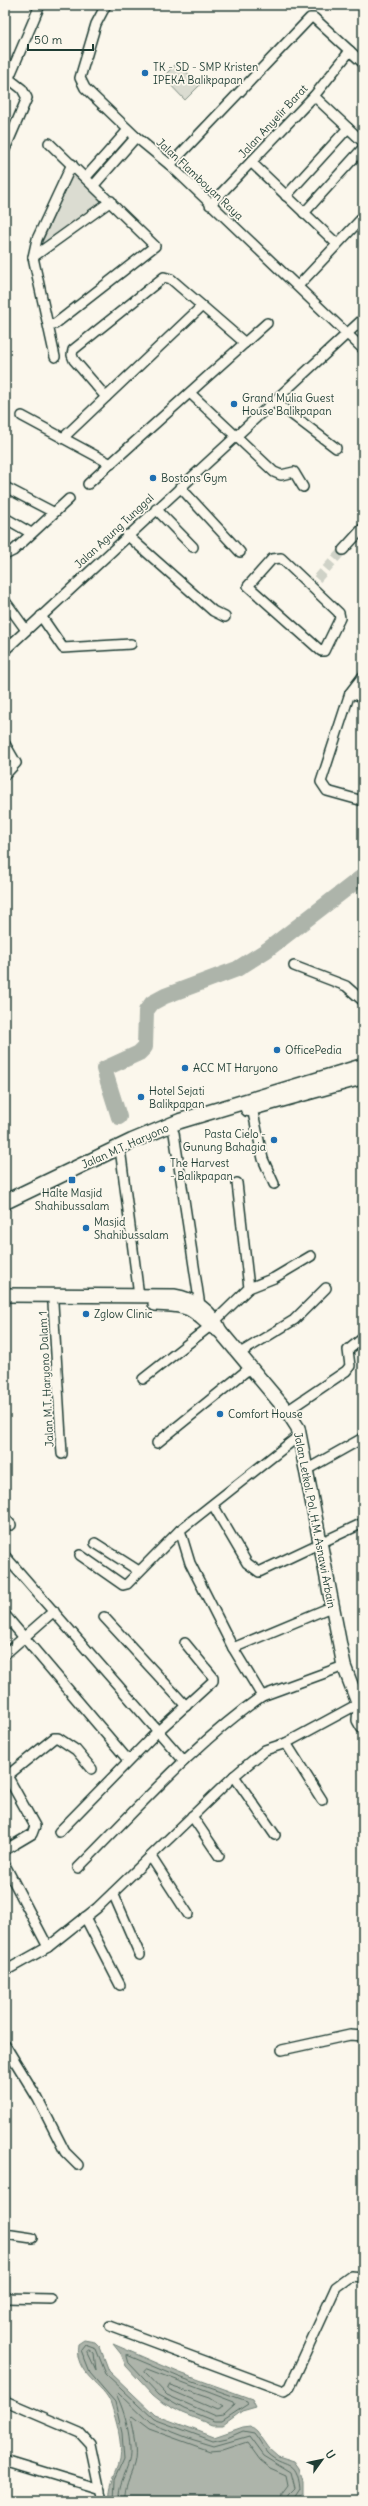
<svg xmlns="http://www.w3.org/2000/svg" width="368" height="2506" viewBox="0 0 368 2506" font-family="Delius,sans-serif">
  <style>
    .green { fill: #dbdcd1; stroke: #7d8c82 }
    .water { fill: #adb4aa; stroke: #74847b }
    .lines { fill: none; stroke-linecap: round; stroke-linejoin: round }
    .shore { stroke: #586d63; stroke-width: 1 }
    .river { stroke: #adb4aa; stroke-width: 16 }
    .street-tunnel { stroke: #cfd2c7; stroke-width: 9; stroke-dasharray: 9 4.5; stroke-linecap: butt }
    .street-casing { stroke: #1f3d34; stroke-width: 12 }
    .secondary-casing { stroke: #1f3d34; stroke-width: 16 }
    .primary-casing { stroke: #1f3d34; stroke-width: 17 }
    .street { stroke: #fbf7ec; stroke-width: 9 }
    .secondary { stroke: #fbf7ec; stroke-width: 13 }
    .primary { stroke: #fbf7ec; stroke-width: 14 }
    .poi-dot { fill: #1f6fb2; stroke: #fbf7ec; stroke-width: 1.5 }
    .labels { text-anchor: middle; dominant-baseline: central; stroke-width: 3.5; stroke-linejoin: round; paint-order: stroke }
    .poi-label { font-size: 11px; fill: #1f3d34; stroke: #fbf7ec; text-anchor: start }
    .street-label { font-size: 11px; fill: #1f3d34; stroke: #fbf7ec }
  </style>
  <rect width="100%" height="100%" fill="#fbf7ec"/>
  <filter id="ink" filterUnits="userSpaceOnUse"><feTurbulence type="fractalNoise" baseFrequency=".025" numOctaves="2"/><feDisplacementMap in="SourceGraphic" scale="8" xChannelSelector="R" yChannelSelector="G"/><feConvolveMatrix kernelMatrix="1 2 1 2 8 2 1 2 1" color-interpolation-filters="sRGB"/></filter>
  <g filter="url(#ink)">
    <!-- green -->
    <g class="green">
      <path d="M177,63L200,85L185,100L163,77Z"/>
      <path d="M73,173L104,201L39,249Z"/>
    </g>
    <!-- water -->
    <g class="water">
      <path d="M84,2340L95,2342L100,2347L109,2371L155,2415L214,2437L243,2427L251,2426L257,2431L269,2448L278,2456L294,2461L299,2468L303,2481V2494L292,2501H110C108,2483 117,2475 120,2460C123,2443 116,2420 111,2404C105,2384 73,2375 78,2344Z"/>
      <path d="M113,2344L180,2373L252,2399L256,2407L242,2411L223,2425H212L182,2413L163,2403L153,2395L126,2366L121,2354Z"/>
    </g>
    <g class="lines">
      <!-- shore -->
      <g class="shore">
        <path d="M89,2350L94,2354L96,2371L87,2352Z"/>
        <path d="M127,2355L179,2377L247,2401L248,2404L222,2421H214L184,2409L159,2395L129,2363Z"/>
        <path d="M148,2369L234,2402L235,2405L224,2415L215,2416L167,2395L145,2372Z"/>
        <path d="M170,2385L209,2398L223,2407L217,2410L168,2389Z"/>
        <path d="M114,2501L115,2480L124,2460L122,2433L115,2402L90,2373L81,2350L85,2345L96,2349L106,2374L154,2419L213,2441L227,2438L243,2431L254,2433C259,2439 262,2446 267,2452C284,2469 297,2456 300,2489L292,2501"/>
        <path d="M119,2501C118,2483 125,2477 129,2462C133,2443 125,2411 116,2394L118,2392L150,2423L191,2439L214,2446L249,2436L263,2455L291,2472L295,2488L288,2495L287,2501"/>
        <path d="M125,2501C124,2486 130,2478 134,2465C138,2451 133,2432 130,2418L132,2416L149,2429L210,2451L223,2450L247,2442L260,2460L270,2468L286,2475L288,2485L282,2493L281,2501"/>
      </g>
      <!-- river -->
      <path class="river" d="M119,1117L104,1069L139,1053L145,1047L146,1011L152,1003L165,996L237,969L267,950L363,876"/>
      <!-- street-tunnel -->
      <path class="street-tunnel" d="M317,579L343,550"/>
      <!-- street casing -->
      <g class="street-casing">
        <g id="street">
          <path d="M106,5L96,24L82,71L80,78L85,88L136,137L170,165L363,349"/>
          <path d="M5,87L40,5"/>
          <path d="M314,96L363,142"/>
          <path d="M5,149L27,98L22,89L8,78"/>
          <path d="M251,162L337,244"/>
          <path d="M170,165L310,18H314L363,63"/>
          <path d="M86,177L128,130"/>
          <path d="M94,185L136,137"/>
          <path d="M286,196L348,128"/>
          <path d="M210,205L314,96L350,51"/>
          <path d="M304,213L363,148"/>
          <path d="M33,257L111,201"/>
          <path d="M298,286L363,217"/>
          <path d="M49,324H55L155,246L49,143"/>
          <path d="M55,357L33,257L37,239L72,164"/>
          <path d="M190,393L274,472L281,475L294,472L303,487"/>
          <path d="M106,397L74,360L72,355L73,350L164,277L171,279L245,343"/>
          <path d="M274,401L336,448"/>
          <path d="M22,416L111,464"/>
          <path d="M63,438L202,306"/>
          <path d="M88,484L267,323"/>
          <path d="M5,487L53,512"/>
          <path d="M180,487L240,552"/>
          <path d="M156,509L193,547"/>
          <path d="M5,518L31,533"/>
          <path d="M127,535L213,611L225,617"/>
          <path d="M343,550L363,528"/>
          <path d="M5,555L13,551L69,499"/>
          <path d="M281,558L339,613L340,618L324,651H321L248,586L272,559Z"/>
          <path d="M5,601L26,630"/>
          <path d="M41,616L63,648L131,644"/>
          <path d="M5,650L363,319"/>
          <path d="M363,676L350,693L321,782L327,791L363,801"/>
          <path d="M350,693L363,697"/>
          <path d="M5,744L16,763L5,775"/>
          <path d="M294,966L346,986L363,1001"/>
          <path d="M252,1108L263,1159L274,1184"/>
          <path d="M174,1133L200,1306"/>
          <path d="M121,1156L139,1296"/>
          <path d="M249,1288L274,1278L311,1256"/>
          <path d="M53,1303L62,1454"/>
          <path d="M240,1353L294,1320L326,1288"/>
          <path d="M143,1379L209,1327L249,1288L237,1183"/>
          <path d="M287,1411L346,1371L350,1366L348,1350L363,1338"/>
          <path d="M157,1443L251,1367"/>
          <path d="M306,1470L363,1438"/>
          <path d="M213,1505L247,1563L259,1572L363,1523"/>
          <path d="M5,1518L11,1525"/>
          <path d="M180,1530L190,1563L233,1648L262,1696L344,1666"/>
          <path d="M95,1543L139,1571"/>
          <path d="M80,1555L123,1585L127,1584L180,1530L300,1435"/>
          <path d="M5,1556L184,1761"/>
          <path d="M5,1615L128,1760"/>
          <path d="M104,1617L186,1706"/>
          <path d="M233,1648L331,1607"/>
          <path d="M5,1654L54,1611"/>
          <path d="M286,1743L322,1800"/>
          <path d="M5,1772L35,1826L32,1834L5,1850"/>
          <path d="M7,1776L54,1738H58L76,1750L92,1769"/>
          <path d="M234,1776L275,1835"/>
          <path d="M192,1816L219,1856"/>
          <path d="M59,1832L157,1732L213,1681V1677L185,1643"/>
          <path d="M151,1857L188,1914"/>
          <path d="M5,1865L48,1947"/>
          <path d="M78,1868C137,1809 194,1744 262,1696"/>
          <path d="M113,1893L140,1955"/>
          <path d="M85,1917L120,1985"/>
          <path d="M5,1971L48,1947L97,1908L234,1776L265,1750L286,1743L358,1704"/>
          <path d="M5,2045L38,2099L65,2152L78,2165"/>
          <path d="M282,2050L350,2035L363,2036"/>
          <path d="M5,2234L32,2238"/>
          <path d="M5,2298L51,2299"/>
          <path d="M110,2326L284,2391L290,2387L336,2287L351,2276L363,2277"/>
          <path d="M5,2401L80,2433L90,2444L102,2501"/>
          <path d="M5,2460L100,2489"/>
        </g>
      </g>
      <!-- secondary casing -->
      <g class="secondary-casing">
        <g id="secondary">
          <path d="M5,1295L174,1296C194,1299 212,1312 220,1331L287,1411L298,1428L344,1666L360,1708L359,1720L363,1727"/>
          <path d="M155,1304C167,1305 179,1304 189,1309C201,1315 207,1326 220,1331"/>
        </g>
      </g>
      <!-- primary casing -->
      <g class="primary-casing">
        <g id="primary">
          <path d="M248,1109L363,1077"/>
          <path d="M5,1202L132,1141L180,1121L363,1066"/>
        </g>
      </g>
      <!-- street -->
      <use href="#street" class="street"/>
      <!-- secondary -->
      <use href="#secondary" class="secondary"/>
      <!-- primary -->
      <use href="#primary" class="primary"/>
    </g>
  </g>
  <!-- markers -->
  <g class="poi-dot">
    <circle cx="145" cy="73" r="4"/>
    <circle cx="234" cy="404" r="4"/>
    <circle cx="153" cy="478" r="4"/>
    <circle cx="277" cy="1050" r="4"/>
    <circle cx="185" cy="1068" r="4"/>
    <circle cx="141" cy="1097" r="4"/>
    <circle cx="274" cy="1140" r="4"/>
    <circle cx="162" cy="1169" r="4"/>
    <rect x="68" y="1176" width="8" height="8" rx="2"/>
    <circle cx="86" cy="1228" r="4"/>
    <circle cx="86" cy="1314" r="4"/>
    <circle cx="220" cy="1414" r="4"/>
  </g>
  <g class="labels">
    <!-- poi labels -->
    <g class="poi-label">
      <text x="153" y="67">TK - SD - SMP Kristen<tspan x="153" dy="13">IPEKA Balikpapan</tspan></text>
      <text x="242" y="398">Grand Mulia Guest<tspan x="242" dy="13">House Balikpapan</tspan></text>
      <text x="161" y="478">Bostons Gym</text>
      <text x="285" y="1050">OfficePedia</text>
      <text x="193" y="1068">ACC MT Haryono</text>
      <text x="149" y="1091">Hotel Sejati<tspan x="149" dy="13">Balikpapan</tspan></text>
      <text x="266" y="1134" text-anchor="end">Pasta Cielo -<tspan x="266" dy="13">Gunung Bahagia</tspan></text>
      <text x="170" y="1163">The Harvest<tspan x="170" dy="13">- Balikpapan</tspan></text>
      <text x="72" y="1193" text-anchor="middle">Halte Masjid<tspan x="72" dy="13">Shahibussalam</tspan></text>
      <text x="94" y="1222">Masjid<tspan x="94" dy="13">Shahibussalam</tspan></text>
      <text x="94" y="1314">Zglow Clinic</text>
      <text x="228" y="1414">Comfort House</text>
    </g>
    <!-- street labels -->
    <g class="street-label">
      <text transform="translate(273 121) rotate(-47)">Jalan Anyelir Barat</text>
      <text transform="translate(200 179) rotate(43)">Jalan Flamboyan Raya</text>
      <text transform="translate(114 531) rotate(-43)">Jalan Agung Tunggal</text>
      <text transform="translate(125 1146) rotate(-24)">Jalan M.T. Haryono</text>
      <text transform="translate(46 1379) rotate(-93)">Jalan M.T. Haryono Dalam 1</text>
      <text transform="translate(315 1520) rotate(79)">Jalan Letkol. Pol. H.M. Asnawi Arbain</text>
    </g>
  </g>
  <!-- margin -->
  <rect width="368" height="2506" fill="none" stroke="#fbf7ec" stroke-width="20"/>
  <rect x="10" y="10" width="348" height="2486" fill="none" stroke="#1f3d34" stroke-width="1.5" filter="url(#ink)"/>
  <!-- north arrow -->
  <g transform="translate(322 2460) rotate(57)" stroke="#fbf7ec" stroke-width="3" paint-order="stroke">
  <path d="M0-3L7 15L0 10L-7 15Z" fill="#1f3d34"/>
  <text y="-6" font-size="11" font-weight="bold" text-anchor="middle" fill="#1f3d34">U</text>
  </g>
  <!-- scale -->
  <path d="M28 44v6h65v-6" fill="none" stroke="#1f3d34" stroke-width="2"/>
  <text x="34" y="44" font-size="12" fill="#1f3d34" stroke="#fbf7ec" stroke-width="3" paint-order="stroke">50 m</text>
</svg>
